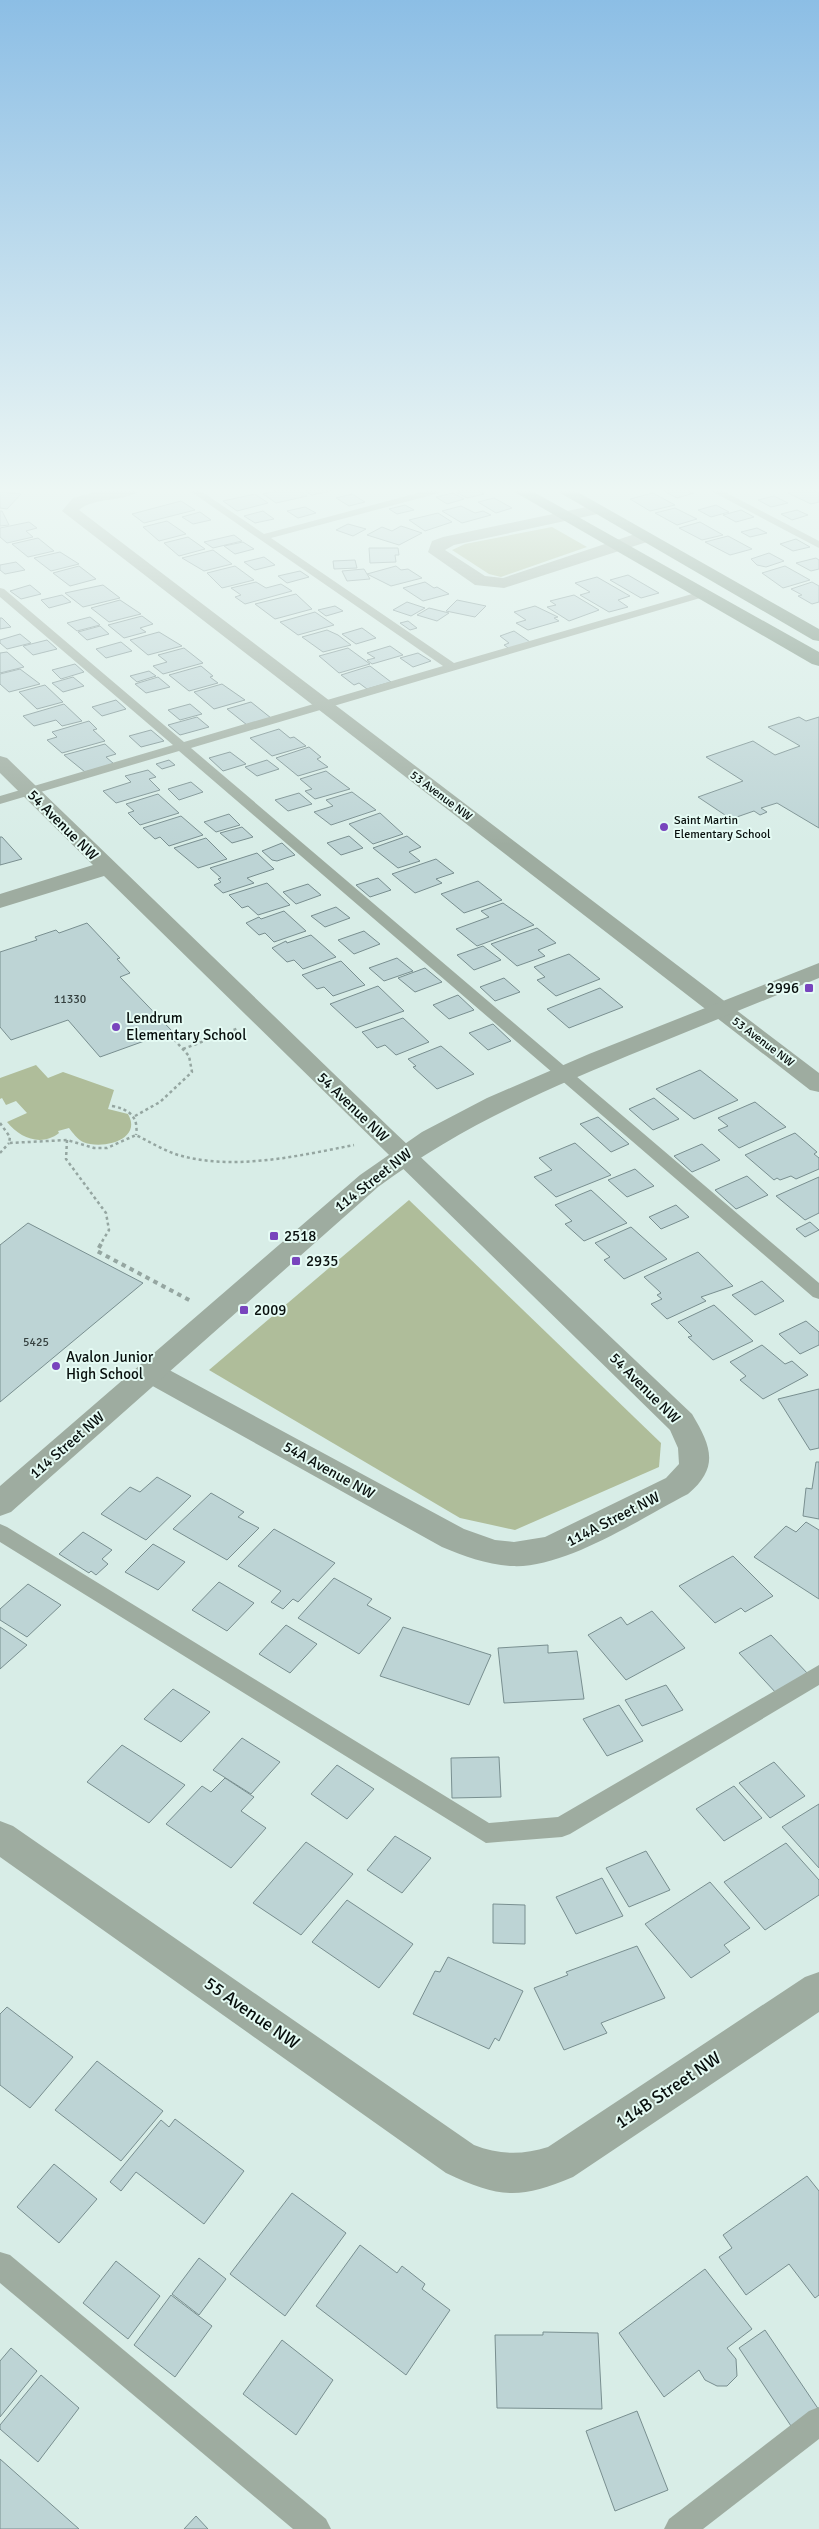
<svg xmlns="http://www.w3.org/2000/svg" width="819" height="2529" viewBox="0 0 819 2529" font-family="Signika,sans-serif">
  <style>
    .green { fill: #afbd9a }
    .building { fill: #bdd4d5; stroke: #798f90 }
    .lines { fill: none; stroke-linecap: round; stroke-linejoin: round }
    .path-far1 { stroke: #95a6a1; stroke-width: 2.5; stroke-dasharray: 3 3; stroke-linecap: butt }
    .path { stroke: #95a6a1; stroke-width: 4; stroke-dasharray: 4.5 4.5; stroke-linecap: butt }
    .service { fill: #9eaca0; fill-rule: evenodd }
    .minor { fill: #9eaca0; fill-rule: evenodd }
    .tertiary { fill: #9eaca0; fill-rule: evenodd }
    .secondary { fill: #7a8f7e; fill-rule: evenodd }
    .poi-dot { fill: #7845bd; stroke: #e5fbf4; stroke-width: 2 }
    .labels { text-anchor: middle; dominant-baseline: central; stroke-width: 4; stroke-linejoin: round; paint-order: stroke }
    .far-street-label { font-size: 12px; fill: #080f0d; stroke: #e5fbf4 }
    .far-poi-label { font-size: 12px; fill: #080f0d; stroke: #e5fbf4; text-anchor: start }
    .number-label { font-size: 12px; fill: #35403f }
    .street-label { font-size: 15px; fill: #080f0d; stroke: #e5fbf4 }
    .poi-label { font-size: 15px; fill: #080f0d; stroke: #e5fbf4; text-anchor: start }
    .near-street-label { font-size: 18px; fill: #080f0d; stroke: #e5fbf4 }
  </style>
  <rect width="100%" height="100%" fill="#d8ede7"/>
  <!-- green -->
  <g class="green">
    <path d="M552,527L587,547L501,577L489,574L452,550L465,544Z"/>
    <path d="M36,1065L48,1078L63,1072L114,1090L108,1109L128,1114C143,1140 102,1150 83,1142C77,1139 73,1133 69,1128L58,1131L59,1133C41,1147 20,1138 7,1122L27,1113L16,1101L6,1105L2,1098L0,1099V1078Z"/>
    <path d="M409,1200L661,1443L659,1467L515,1530L460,1518L209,1370Z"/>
  </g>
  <!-- building -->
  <g class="building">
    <path d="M276,491H300L307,496L276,503L263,494Z"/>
    <path d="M304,491H331L312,495Z"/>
    <path d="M460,491H479L484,494L467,498L456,492Z"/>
    <path d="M664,491H689L694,493L677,498Z"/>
    <path d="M795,491H815L819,493V502L811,504L788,493Z"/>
    <path d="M0,492L21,494L7,509L0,508Z"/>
    <path d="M453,493L464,499L447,504L436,497Z"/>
    <path d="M653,493L675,505L650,511L630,499Z"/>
    <path d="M255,494L268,503L237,511L223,501Z"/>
    <path d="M352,494L365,502L349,506L336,498Z"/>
    <path d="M774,496L788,503L771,507L758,500Z"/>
    <path d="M494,498L512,508L496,513L478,502Z"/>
    <path d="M181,501L195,510L144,523L132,514Z"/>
    <path d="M405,505L414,510L397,514L389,509Z"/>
    <path d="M716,505L729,512L711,517L698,510Z"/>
    <path d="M461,506L475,513L483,511L491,515L462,523L442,511Z"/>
    <path d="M305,507L316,513L298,518L287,511Z"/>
    <path d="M675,508L697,519L677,525L655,513Z"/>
    <path d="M741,510L754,517L736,522L723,515Z"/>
    <path d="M797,510L808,515L792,520L781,514Z"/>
    <path d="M0,511H2L9,525L0,526Z"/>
    <path d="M263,511L274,519L255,523L244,516Z"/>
    <path d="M200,512L211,520L193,524L182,517Z"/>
    <path d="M438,513L452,522L425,531L409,520Z"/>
    <path d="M167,521L186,534L159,541L143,527Z"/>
    <path d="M29,522L37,528L26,531L33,537L7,543L0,537V528Z"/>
    <path d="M700,522L723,535L702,540L679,528Z"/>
    <path d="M348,524L366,529L353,536L336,530Z"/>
    <path d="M401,526L422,533L399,545L367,535L382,527L392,531Z"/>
    <path d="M757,528L767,533L750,537L741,532Z"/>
    <path d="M234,535L242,541L213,548L204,542Z"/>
    <path d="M728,536L752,549L730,555L705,542Z"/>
    <path d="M188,537L205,549L179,556L164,543Z"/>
    <path d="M38,538L54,551L28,557L12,544Z"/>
    <path d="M796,539L810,547L793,551L780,544Z"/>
    <path d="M243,542L254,549L235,554L224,546Z"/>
    <path d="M369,548H398L399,555H395L396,562L370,563Z"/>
    <path d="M213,550L232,564L204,571L182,558Z"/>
    <path d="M60,552L79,564L51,571L34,558Z"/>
    <path d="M769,553L784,561L766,567L757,565L751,559Z"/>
    <path d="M264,557L275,565L255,570L244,562Z"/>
    <path d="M816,558L819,560V569L811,571L796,563Z"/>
    <path d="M355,560L357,568L334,569L333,561Z"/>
    <path d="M16,562L25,570L5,574L0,570V565Z"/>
    <path d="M79,566L96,579L70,586L53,573Z"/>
    <path d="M235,566L254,580L222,588L207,573Z"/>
    <path d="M396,566L401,570L408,569L422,578L391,586L367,574Z"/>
    <path d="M785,566L810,580L783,588L762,573Z"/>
    <path d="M364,569L370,579L347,581L342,571Z"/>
    <path d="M300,571L309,577L287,583L278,576Z"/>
    <path d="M628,575L659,593L641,598L610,580Z"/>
    <path d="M597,577L630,596L618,600L628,607L609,612L580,595L590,592L575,583Z"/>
    <path d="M256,582L266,588L281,584L292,591L245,604L235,597L241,595L231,588Z"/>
    <path d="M425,582L434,588L437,587L449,594L423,601L403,588Z"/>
    <path d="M812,582L819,586V602L812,604L798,596L802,595L791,589Z"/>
    <path d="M30,585L41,594L21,599L10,591Z"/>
    <path d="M103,585L120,598L83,607L65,593Z"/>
    <path d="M296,594L312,609L275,619L255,604Z"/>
    <path d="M62,595L71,602L49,608L41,600Z"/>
    <path d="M574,595L599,610L569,621L547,607L556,605L550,601Z"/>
    <path d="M120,600L141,614L109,622L91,608Z"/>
    <path d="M457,600L486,606L475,617L446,611Z"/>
    <path d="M407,602L425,608L411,616L393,610Z"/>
    <path d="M335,606L343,611L326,616L318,610Z"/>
    <path d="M535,606L558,617L554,618L559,621L528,630L516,623L526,620L514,612Z"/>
    <path d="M429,608L449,613L437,621L417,615Z"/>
    <path d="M315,612L334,625L298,635L280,622Z"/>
    <path d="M142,616L153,624L140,628L146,632L124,638L108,625Z"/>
    <path d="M90,617L100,625L77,631L67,623Z"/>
    <path d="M0,618H2L11,627L0,629Z"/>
    <path d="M408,621L417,628L410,630L400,623Z"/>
    <path d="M100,626L109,634L87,640L78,632Z"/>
    <path d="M362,628L376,638L356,644L342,634Z"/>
    <path d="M327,630L338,635L351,645L323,652L302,637Z"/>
    <path d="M514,631L533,644L511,650L504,645L509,643L500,636Z"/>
    <path d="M159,632L182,646L148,655L130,640Z"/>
    <path d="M20,634L31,643L7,649L0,643V640Z"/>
    <path d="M47,640L57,649L33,655L23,646Z"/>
    <path d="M121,642L132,651L106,658L96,649Z"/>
    <path d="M390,646L403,655L372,664L367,660L375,658L367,653Z"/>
    <path d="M184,648L203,663L163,674L153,666L167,662L158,655Z"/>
    <path d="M348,648L370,664L339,673L319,656Z"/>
    <path d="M7,652L24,667L0,673V653Z"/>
    <path d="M418,653L431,661L413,667L400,658Z"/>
    <path d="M75,664L84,672L61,679L52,670Z"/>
    <path d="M201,666L213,676L210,677L218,683L189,691L169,675Z"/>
    <path d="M370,666L391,682L367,689L359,683L354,685L341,675Z"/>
    <path d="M20,669L40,684L9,692L0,684V674Z"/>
    <path d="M149,671L156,676L137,682L130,676Z"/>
    <path d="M73,677L84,686L63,692L52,683Z"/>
    <path d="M158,677L170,687L146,693L135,684Z"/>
    <path d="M222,684L245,700L214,709L194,692Z"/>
    <path d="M45,685L63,702L37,709L19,692Z"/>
    <path d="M116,700L126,709L102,716L92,707Z"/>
    <path d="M251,702L271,718L247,725L227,709Z"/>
    <path d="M64,704L82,721L62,726L56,720L34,726L23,716Z"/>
    <path d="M190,704L202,714L180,720L168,710Z"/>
    <path d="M197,717L209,727L180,735L168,725Z"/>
    <path d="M799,717L806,721L819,717V828L777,803L761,808L767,812L760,815L754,811L731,819L698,797L743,781L706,757L753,741L775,755L800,746L768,727Z"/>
    <path d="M89,721L97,729L93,730L105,741L62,753L47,740L57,737L52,732Z"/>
    <path d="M279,729L290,738L294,737L306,746L272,756L250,738Z"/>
    <path d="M151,730L164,741L141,747L129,736Z"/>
    <path d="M105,744L116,754L106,757L114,764L85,772L64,755Z"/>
    <path d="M309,747L321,757L317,759L328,767L298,776L276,758Z"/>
    <path d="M230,752L246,764L223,771L209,758Z"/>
    <path d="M169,760L175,765L162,769L156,764Z"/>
    <path d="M267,760L279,769L257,776L245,767Z"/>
    <path d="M148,770L156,777L149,779L160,790L116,803L103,791L131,782L125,776Z"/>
    <path d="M326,771L350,789L315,799L305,791L312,789L300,779Z"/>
    <path d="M191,782L203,792L179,800L168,789Z"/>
    <path d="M352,792L376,810L331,825L314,812L333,806L326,800Z"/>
    <path d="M299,793L312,804L288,811L275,800Z"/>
    <path d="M158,794L179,813L140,825L128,813L134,811L126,804Z"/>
    <path d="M380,813L403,834L373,844L349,824Z"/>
    <path d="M229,814L240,825L216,832L204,822Z"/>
    <path d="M181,816L203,835L169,846L160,837L155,839L143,828Z"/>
    <path d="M242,827L253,837L232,843L220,833Z"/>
    <path d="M349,836L363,848L341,855L327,843Z"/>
    <path d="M407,836L421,847L409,852L420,861L398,868L373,848Z"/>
    <path d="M0,837H2L22,859L0,865Z"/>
    <path d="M206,838L227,859L198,868L174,848Z"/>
    <path d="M282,843L295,855L277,861L272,860L262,851Z"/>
    <path d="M257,853L274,869L247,878L254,883L223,893L214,885L221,882L218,879L221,878L210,868Z"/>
    <path d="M436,859L454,873L436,879L442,883L415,893L392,874Z"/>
    <path d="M378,878L391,890L370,897L356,885Z"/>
    <path d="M478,881L502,900L464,913L441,894Z"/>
    <path d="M267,883L290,905L258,915L248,906L242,908L229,895Z"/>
    <path d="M308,884L321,895L296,904L283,892Z"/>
    <path d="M503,903L534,925L477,946L456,929L489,917L481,911Z"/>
    <path d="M336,907L350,918L325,927L311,916Z"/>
    <path d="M284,911L306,931L274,942L265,933L259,935L246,923L259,917L261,919Z"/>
    <path d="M87,923L120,958L117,959L130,973L120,977L172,1031L100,1057L68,1020L11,1040L0,1027V952L37,940L35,937L56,930L59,933Z"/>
    <path d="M537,928L556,943L538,950L545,956L517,966L491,944Z"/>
    <path d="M364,931L380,944L354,954L338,940Z"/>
    <path d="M311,935L336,957L303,969L294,960L287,962L272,948L286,941L287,943Z"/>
    <path d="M483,946L501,960L474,970L457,955Z"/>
    <path d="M569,954L600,979L556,996L537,980L545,977L534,967Z"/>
    <path d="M397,958L413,971L384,981L369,968Z"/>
    <path d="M341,961L365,985L333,996L324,987L317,989L302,975Z"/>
    <path d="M425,968L442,982L415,992L398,978Z"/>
    <path d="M504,978L520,992L495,1001L480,987Z"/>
    <path d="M378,986L404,1011L356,1028L330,1004Z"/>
    <path d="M600,988L623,1007L569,1028L547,1009Z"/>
    <path d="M458,995L474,1010L449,1019L433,1005Z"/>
    <path d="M403,1018L429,1042L396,1055L385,1045L377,1048L362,1032Z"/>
    <path d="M493,1024L511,1041L488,1050L469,1033Z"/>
    <path d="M441,1046L474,1074L437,1089L413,1067L416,1066L408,1059Z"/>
    <path d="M700,1070L738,1100L694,1119L656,1089Z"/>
    <path d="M654,1098L679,1119L653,1130L629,1109Z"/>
    <path d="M755,1102L786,1127L739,1148L718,1130L728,1126L718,1118Z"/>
    <path d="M598,1117L629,1144L611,1152L580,1124Z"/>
    <path d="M795,1133L817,1152L814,1154L819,1158V1169L796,1179L791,1176L780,1180L777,1178L774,1180L745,1155Z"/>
    <path d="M575,1143L611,1175L556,1197L534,1177L552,1170L539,1158Z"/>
    <path d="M702,1144L720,1160L692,1172L674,1156Z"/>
    <path d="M635,1169L654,1186L627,1197L608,1180Z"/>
    <path d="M747,1176L768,1195L736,1209L715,1190Z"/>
    <path d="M819,1177V1213L805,1220L776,1196Z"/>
    <path d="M591,1190L627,1223L584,1241L565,1224L572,1221L555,1205Z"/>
    <path d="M676,1205L689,1217L661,1229L649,1217Z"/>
    <path d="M810,1222L819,1230L805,1237L796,1229Z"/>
    <path d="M28,1223L143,1283L0,1402V1245Z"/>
    <path d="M631,1227L667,1259L624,1279L604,1260L610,1257L595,1243Z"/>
    <path d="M698,1252L733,1286L701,1297L706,1301L667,1319L651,1304L662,1299L657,1295L661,1293L644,1277Z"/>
    <path d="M762,1281L784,1301L755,1315L732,1295Z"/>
    <path d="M714,1305L753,1341L713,1360L688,1337L692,1336L678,1322Z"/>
    <path d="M806,1321L819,1332V1345L800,1354L779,1334Z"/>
    <path d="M762,1345L785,1364L792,1361L808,1375L763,1399L740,1380L746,1376L730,1362Z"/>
    <path d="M819,1389V1448L810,1450L778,1399Z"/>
    <path d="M816,1462H819V1519L803,1516L806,1488L812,1489Z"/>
    <path d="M157,1477L191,1496L146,1540L101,1514L130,1487L140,1492Z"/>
    <path d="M211,1493L244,1512L238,1517L259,1528L227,1560L173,1529Z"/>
    <path d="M806,1522L819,1530V1599L754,1557L786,1526L796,1532Z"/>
    <path d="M274,1529L335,1563L298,1602L293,1599L283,1609L271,1602L281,1591L238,1566Z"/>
    <path d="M83,1532L112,1550L102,1559L108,1564L96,1575L91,1571L89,1573L59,1554Z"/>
    <path d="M153,1544L185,1562L158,1590L125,1572Z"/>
    <path d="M733,1556L773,1596L745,1612L741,1608L715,1623L679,1586Z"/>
    <path d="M334,1578L372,1599L367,1605L391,1618L359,1654L298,1618Z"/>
    <path d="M219,1582L254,1603L227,1631L192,1610Z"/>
    <path d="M28,1584L61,1605L27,1637L0,1620V1609Z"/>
    <path d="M652,1611L685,1648L626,1680L588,1635L621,1617L627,1625Z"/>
    <path d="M286,1625L317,1644L290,1673L259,1654Z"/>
    <path d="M0,1627L27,1645L0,1669Z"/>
    <path d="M403,1627L491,1655L469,1705L380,1676Z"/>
    <path d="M771,1635L809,1675L777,1694L739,1653Z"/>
    <path d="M548,1645V1653L577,1651L584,1699L504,1703L498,1648Z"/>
    <path d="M666,1685L683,1710L642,1726L625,1700Z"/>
    <path d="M173,1689L210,1712L181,1742L144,1719Z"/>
    <path d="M619,1705L643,1741L607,1756L583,1719Z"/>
    <path d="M242,1738L280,1762L251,1794L213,1770Z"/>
    <path d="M122,1745L185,1785L149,1823L87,1782Z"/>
    <path d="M499,1757L501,1797L452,1798L451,1758Z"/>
    <path d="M774,1762L805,1796L770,1818L739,1783Z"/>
    <path d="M337,1765L374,1789L347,1819L311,1794Z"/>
    <path d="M225,1778L254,1797L241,1811L266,1828L231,1868L166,1824L202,1786L211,1792Z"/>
    <path d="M734,1786L762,1818L724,1841L696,1809Z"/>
    <path d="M819,1804V1868L782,1827Z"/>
    <path d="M395,1836L431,1858L402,1893L367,1870Z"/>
    <path d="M306,1842L353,1874L301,1935L253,1903Z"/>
    <path d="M786,1843L819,1880V1895L765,1930L724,1882Z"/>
    <path d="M646,1851L670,1890L629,1907L606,1868Z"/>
    <path d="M602,1878L623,1916L576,1934L556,1897Z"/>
    <path d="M710,1882L750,1928L724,1945L730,1952L691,1978L645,1924Z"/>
    <path d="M347,1900L413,1944L379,1988L312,1942Z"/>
    <path d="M493,1904L525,1905V1944L493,1943Z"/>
    <path d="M637,1946L665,1998L601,2023L607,2033L564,2050L534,1988L568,1975L566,1972Z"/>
    <path d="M448,1957L523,1991L499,2041L495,2038L489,2049L413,2014L435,1971L440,1972Z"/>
    <path d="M7,2007L73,2057L30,2108L0,2085V2014Z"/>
    <path d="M97,2061L163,2111L121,2161L55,2110Z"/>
    <path d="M175,2119L244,2171L204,2224L136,2172L121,2191L110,2182L161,2120L169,2127Z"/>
    <path d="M54,2164L97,2199L59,2243L17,2207Z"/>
    <path d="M807,2176L819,2191V2295L815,2298L789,2264L746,2295L719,2257L732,2248L723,2235Z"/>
    <path d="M292,2193L346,2233L285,2316L230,2274Z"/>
    <path d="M360,2245L397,2273L402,2266L425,2284L422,2289L450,2310L406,2375L316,2306Z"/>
    <path d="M199,2258L226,2279L199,2315L172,2294Z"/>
    <path d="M116,2261L160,2296L128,2339L83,2303Z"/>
    <path d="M705,2269L752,2329L727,2348L736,2359L737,2376L727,2386H717L705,2380L699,2370L664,2397L619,2333Z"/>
    <path d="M171,2295L212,2326L175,2377L134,2345Z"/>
    <path d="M765,2330L819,2410V2419L797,2435L739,2348Z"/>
    <path d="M543,2332L598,2333L602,2409L497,2408L495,2335H543Z"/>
    <path d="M282,2340L333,2380L296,2435L243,2394Z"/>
    <path d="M11,2348L37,2371L0,2417V2361Z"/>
    <path d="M41,2375L79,2408L38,2462L0,2429V2425Z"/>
    <path d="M637,2411L668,2490L615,2511L586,2431Z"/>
    <path d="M0,2459L79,2529H0Z"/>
    <path d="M196,2516L208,2529H184Z"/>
  </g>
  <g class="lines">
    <!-- path-far1 -->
    <g class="path-far1">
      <path d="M183,1049L239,1028"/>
      <path d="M112,1106C129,1109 139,1117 136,1135"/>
      <path d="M135,1116L160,1102L192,1072L189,1056L170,1035"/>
      <path d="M0,1123L10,1137L9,1143L67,1140L94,1148H107L136,1135C150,1142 163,1150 178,1155C235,1171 298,1156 354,1145"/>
      <path d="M67,1140L66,1159L106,1213L109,1230L100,1245"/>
      <path d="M0,1153L9,1143"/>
    </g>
    <!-- path -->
    <path class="path" d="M101,1244L97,1251L191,1301"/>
    <!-- service -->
    <g class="service">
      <path d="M190,491H201L264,534L425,491H440L439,493L271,538L454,663L699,592H707V596L191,748L819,1283V1299L813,1297L179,751L0,804V796L173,745L0,597V588L4,589L184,742L443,666Z"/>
      <path d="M711,491H723L819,541V548Z"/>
      <path d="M0,1524L7,1527L489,1823L558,1817L819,1665V1685L570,1834L562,1837L486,1843L0,1542Z"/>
      <path d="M0,2252L10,2255L326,2519L331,2529H293L0,2283Z"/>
      <path d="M819,2407V2439L703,2529H664L669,2519L809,2411Z"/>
    </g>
    <!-- minor -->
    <g class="minor">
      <path d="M99,491H138C131,501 93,497 79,510L819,1073V1092L810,1090L62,511L73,498Z"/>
      <path d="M596,505L604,510L602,513L454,545L445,550L485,576L503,578L638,533H650L652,537L650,541L504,588L475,585L428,552L432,541L443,537Z"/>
      <path d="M0,756L7,758L391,1129L692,1414C711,1446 720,1467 688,1494C641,1518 565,1569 512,1566C487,1565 464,1556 442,1547L140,1379L135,1372L140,1365L150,1362L160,1365L464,1529L495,1540L514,1542L545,1537L666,1478L679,1464L678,1448L670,1430L104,876L0,908V894L93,865L0,773Z"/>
      <path d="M0,1821L13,1826L474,2145C499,2155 523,2155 548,2147L805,1977L819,1972V2012L573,2177C519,2200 499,2198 446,2173L0,1857Z"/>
    </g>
    <!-- tertiary -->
    <path class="tertiary" d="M819,963V978C762,1001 704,1025 647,1048C551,1087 462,1125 378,1187L11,1512L0,1516V1486L360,1175L422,1132L487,1098L589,1054Z"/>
    <!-- secondary -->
    <g class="secondary">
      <path d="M513,491H532L819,652V666L812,664Z"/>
      <path d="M557,491H576L819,629V641L813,640Z"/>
    </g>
  </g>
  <!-- sky -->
  <linearGradient id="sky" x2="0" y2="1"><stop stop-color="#8cbee5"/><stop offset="0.58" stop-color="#edf7f4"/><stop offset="1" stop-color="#edf7f4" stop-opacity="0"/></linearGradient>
  <rect width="819" height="845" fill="url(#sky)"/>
  <!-- markers -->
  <g class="poi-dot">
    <circle cx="664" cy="827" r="5"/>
    <rect x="804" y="983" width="10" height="10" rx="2.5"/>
    <circle cx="116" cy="1027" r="5"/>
    <rect x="269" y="1231" width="10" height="10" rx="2.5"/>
    <rect x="291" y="1256" width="10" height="10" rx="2.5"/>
    <rect x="239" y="1305" width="10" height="10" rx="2.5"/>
    <circle cx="56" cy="1366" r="5"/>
  </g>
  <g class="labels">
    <!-- far-street labels -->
    <g class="far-street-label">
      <text transform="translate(441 796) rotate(37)">53 Avenue NW</text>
      <text transform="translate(763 1042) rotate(37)">53 Avenue NW</text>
    </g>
    <!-- far-poi labels -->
    <g class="far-poi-label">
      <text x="674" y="820">Saint Martin<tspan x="674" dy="14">Elementary School</tspan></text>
    </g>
    <!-- number labels -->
    <g class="number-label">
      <text x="70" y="999">11330</text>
      <text x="36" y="1342">5425</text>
    </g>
    <!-- street labels -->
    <g class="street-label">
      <text transform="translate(63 825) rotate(45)">54 Avenue NW</text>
      <text transform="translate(353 1107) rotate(44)">54 Avenue NW</text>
      <text transform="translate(373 1180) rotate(-38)">114 Street NW</text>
      <text transform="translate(645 1388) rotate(45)">54 Avenue NW</text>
      <text transform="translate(67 1445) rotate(-41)">114 Street NW</text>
      <text transform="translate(329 1470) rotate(29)">54A Avenue NW</text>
      <text transform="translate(613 1519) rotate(-27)">114A Street NW</text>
    </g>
    <!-- poi labels -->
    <g class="poi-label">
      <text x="799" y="988" text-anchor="end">2996</text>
      <text x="126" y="1018">Lendrum<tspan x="126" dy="17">Elementary School</tspan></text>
      <text x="284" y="1236">2518</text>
      <text x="306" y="1261">2935</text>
      <text x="254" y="1310">2009</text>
      <text x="66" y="1357">Avalon Junior<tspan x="66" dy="17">High School</tspan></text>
    </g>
    <!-- near-street labels -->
    <g class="near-street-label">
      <text transform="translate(252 2013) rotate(35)">55 Avenue NW</text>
      <text transform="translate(668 2090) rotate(-34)">114B Street NW</text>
    </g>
  </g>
</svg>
